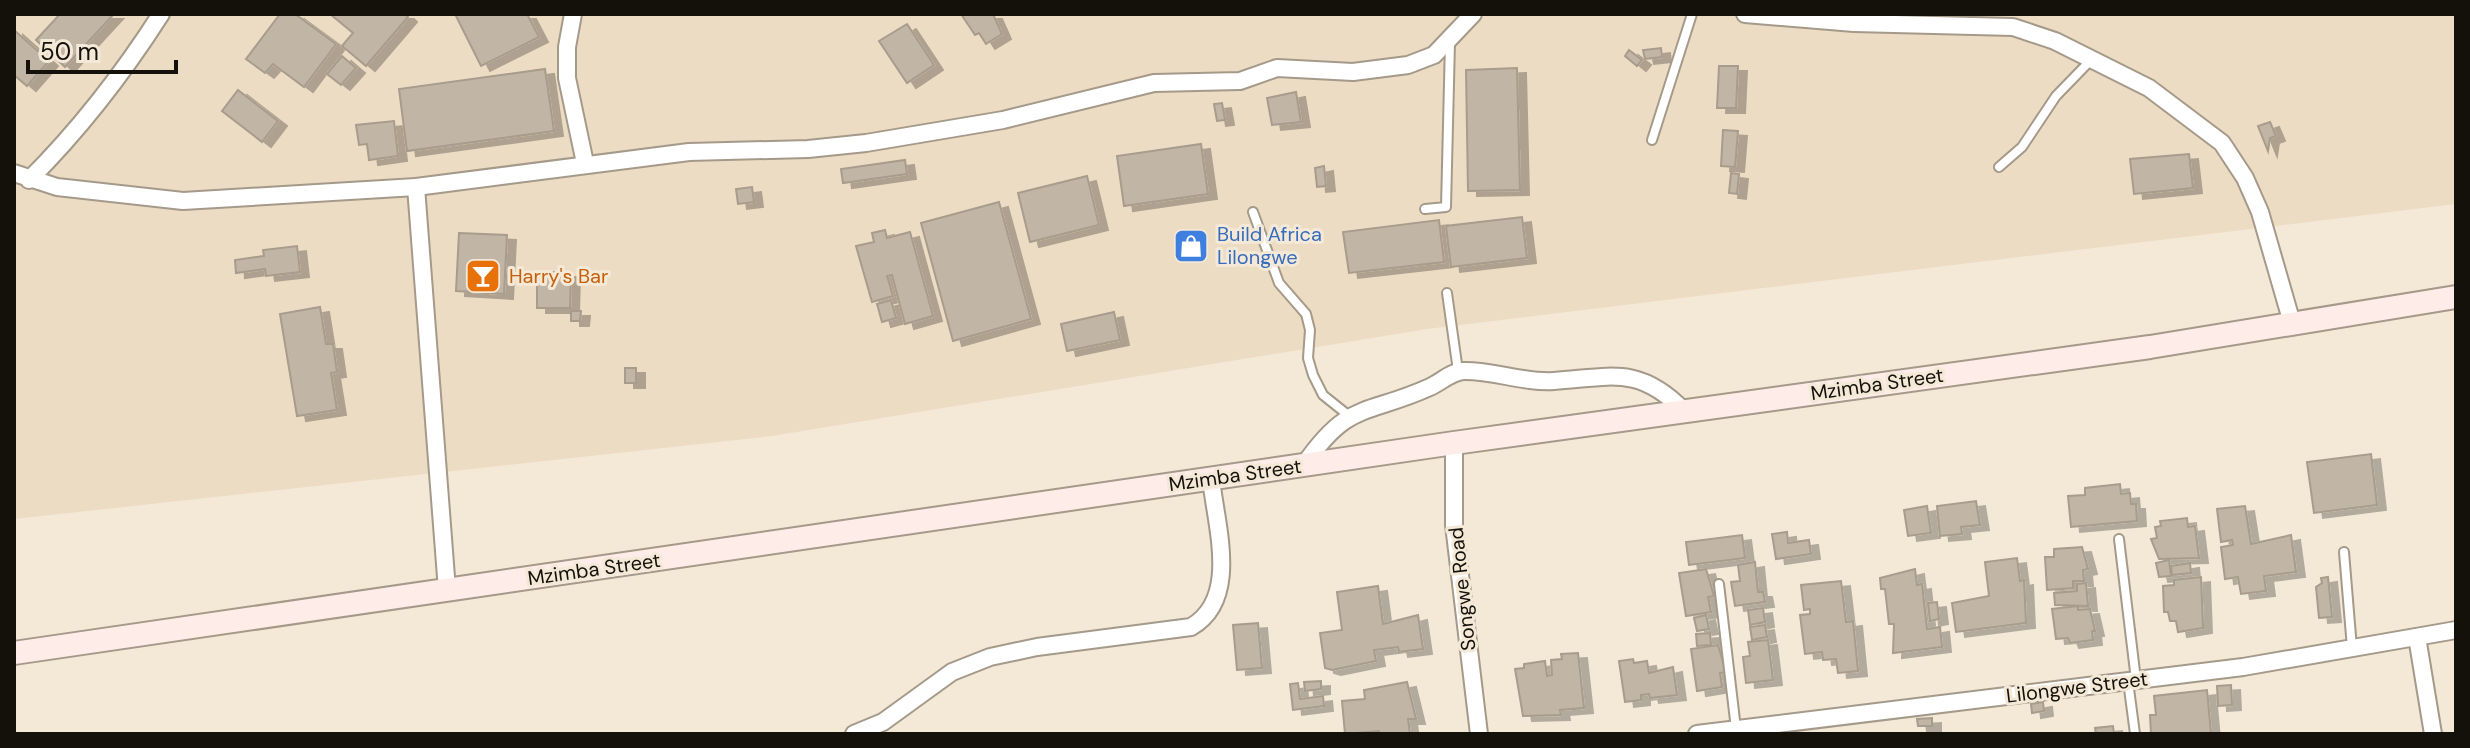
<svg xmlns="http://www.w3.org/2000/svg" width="2470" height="748" viewBox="0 0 2470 748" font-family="'DM Sans',sans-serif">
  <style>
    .built { fill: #eddcc4 }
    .building { fill: #c1b5a5; stroke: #a89c8c; stroke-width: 2; filter: url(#shadow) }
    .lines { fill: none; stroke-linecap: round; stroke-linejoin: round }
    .lane-casing { stroke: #a59989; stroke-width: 12 }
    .street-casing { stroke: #a59989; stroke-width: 20 }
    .secondary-casing { stroke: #a59989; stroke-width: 26 }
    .lane { stroke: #fff; stroke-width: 8 }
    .street { stroke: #fff; stroke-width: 16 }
    .secondary { stroke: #fdece8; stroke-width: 22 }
    .labels { text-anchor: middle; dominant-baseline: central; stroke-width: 6; stroke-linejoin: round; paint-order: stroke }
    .shop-label { font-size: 20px; fill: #366cbe; stroke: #f4e8d7; text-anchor: start }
    .food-label { font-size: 20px; fill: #c56008; stroke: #f4e8d7; text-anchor: start }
    .street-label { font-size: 20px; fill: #14100a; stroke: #f4e8d7 }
  </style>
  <defs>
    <filter id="shadow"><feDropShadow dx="9" dy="5" stdDeviation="0" flood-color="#0004"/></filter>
  </defs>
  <rect width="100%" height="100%" fill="#f4e8d7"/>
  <!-- built -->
  <path class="built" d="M14,14H2456V204L1427,329L772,436L14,519Z"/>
  <!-- building -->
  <g class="building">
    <path d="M60,14H114L65,67L36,40Z"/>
    <path d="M280,14H295L336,44L304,87L273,64L265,73L246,59Z"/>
    <path d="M330,14H405L408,17L366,66L342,46L353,33Z"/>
    <path d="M455,14H527L539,37L481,66Z"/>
    <path d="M961,14H993L1002,34L986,44L979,33L975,35Z"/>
    <path d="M907,24L934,65L907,83L879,41Z"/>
    <path d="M14,30L49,61L27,86L14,75Z"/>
    <path d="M1661,48L1662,57L1645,59L1643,50Z"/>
    <path d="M1629,50L1642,60L1637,66L1625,56Z"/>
    <path d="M342,56L356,68L341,85L327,74Z"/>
    <path d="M1719,66H1738L1736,108H1717Z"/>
    <path d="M1517,68L1520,190L1468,191L1466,70Z"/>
    <path d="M545,69L554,131L407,151L399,89Z"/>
    <path d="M238,90L278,121L262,142L222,111Z"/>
    <path d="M1296,92L1301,122L1272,125L1267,98Z"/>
    <path d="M1222,103L1225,120L1217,121L1214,104Z"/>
    <path d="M394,121L398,156L369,160L367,144L359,145L356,125Z"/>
    <path d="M2270,122L2276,136L2270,138L2268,151L2258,126Z"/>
    <path d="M1723,130L1738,131L1735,167L1721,166Z"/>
    <path d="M1201,144L1208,194L1124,206L1117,156Z"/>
    <path d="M2189,154L2193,188L2134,194L2130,159Z"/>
    <path d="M905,160L907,174L843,183L841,169Z"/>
    <path d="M1324,166L1326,186L1317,187L1315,168Z"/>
    <path d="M1731,173L1739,174L1737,194L1729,193Z"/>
    <path d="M1087,176L1099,225L1030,242L1018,193Z"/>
    <path d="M752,187L754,202L738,204L736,189Z"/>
    <path d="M999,202L1031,319L953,341L921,223Z"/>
    <path d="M1522,217L1527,258L1451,267L1446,226Z"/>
    <path d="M1439,220L1444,262L1349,273L1343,232Z"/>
    <path d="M885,230L887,238L910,232L933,316L905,324L892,275L887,276L893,296L872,302L856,246L874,242L872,233Z"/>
    <path d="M459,233L507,235L504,294L456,291Z"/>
    <path d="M297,246L300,272L266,276L265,269L236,273L235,260L264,256L263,250Z"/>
    <path d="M537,272H571L570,308H537Z"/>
    <path d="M891,300L896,318L882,322L877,304Z"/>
    <path d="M320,307L326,344H333L337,372L331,373L337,410L297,416L280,314Z"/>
    <path d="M571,311H581L580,321H571Z"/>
    <path d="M1114,312L1120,340L1067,351L1061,324Z"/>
    <rect x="625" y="368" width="11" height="15"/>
    <path d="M2371,454L2377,505L2314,513L2307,462Z"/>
    <path d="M2120,484L2121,494L2130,493L2131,504H2136L2137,521L2071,527L2068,496L2085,495V488Z"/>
    <path d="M1976,501L1980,525L1961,527L1962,534L1940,536L1937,506Z"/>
    <path d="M1927,506L1931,533L1908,536L1904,510Z"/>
    <path d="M2245,506L2251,544L2291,535L2296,572L2264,576L2266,591L2241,594L2238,577L2225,579L2221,547L2233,545L2232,540L2221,542L2217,509Z"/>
    <path d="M2187,518L2188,527L2195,526L2199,558L2159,559L2151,539L2157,538L2155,527L2161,526L2160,521Z"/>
    <path d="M1787,532L1788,543L1809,540L1811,554L1776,559L1772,534Z"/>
    <path d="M1742,535L1745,558L1689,565L1686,542Z"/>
    <path d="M2082,547L2088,569L2083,570L2084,581H2073V588L2047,590L2045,557H2054V549Z"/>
    <path d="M2017,558L2020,581L2024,580L2026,623L1956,632L1952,603L1989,596L1985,562Z"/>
    <path d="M2169,560L2171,576L2159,577L2156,563Z"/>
    <path d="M1755,562L1758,592H1763L1765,602L1735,606L1731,582L1740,581L1738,565Z"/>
    <path d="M2190,563L2191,573L2172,575L2171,566Z"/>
    <path d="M1706,569L1714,596L1708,597L1711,612L1686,616L1679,573Z"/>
    <path d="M1915,569L1917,585L1922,584L1927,629L1940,627L1942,647L1893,653L1894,624H1889L1885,589H1881L1880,578Z"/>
    <path d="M2201,577L2203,628L2178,632L2176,621H2170L2168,612H2164L2163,586L2174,585V580Z"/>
    <path d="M2328,577L2332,617L2319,618L2316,587L2322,583L2321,578Z"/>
    <path d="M1841,581L1846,622L1853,621L1858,671L1838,673L1836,659L1823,660L1822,652L1805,654L1800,615L1810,614V609L1804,610L1801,585Z"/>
    <path d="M2086,583L2088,606L2055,605L2054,593L2077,591V584Z"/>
    <path d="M1378,586L1383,624L1418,615L1423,649L1399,652L1398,647L1374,650L1376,661L1332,670L1325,668L1320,633L1342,630L1337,592Z"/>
    <path d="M1937,602L1939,619L1930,621L1928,603Z"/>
    <path d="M2078,606V610L2090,609L2095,631H2092L2093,640L2070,643L2068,638L2056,639L2052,609Z"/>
    <path d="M1763,608L1765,622L1750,625L1748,610Z"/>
    <path d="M1706,615L1709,629L1697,631L1694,618Z"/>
    <path d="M1258,623L1262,668L1237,670L1233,625Z"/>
    <path d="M1765,625L1767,637L1752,640L1750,627Z"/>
    <path d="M1710,633L1711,645L1697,646L1696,634Z"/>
    <path d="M1768,640L1773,680L1746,683L1743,657L1750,656L1748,642Z"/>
    <path d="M1718,645L1726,672L1720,673L1722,687L1697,691L1691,649Z"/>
    <path d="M1578,653L1584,708L1560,710L1561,715L1523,716L1515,669L1524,668V664L1545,661L1547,676L1552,675L1551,660L1562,659L1561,654Z"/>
    <path d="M1633,659L1634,663L1647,661L1649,673L1673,667L1677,695L1650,698L1649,694L1641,695V700L1625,702L1619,661Z"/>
    <path d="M1321,681V689L1305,691L1304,682Z"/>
    <path d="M1407,682L1416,719H1408L1410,734H1380L1379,731L1345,734L1342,701L1365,699L1364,690Z"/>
    <path d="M1298,683L1300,699L1323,696L1324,706L1293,710L1290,684Z"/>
    <path d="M2231,685L2232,705L2218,706L2217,686Z"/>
    <path d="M2207,690L2211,734H2151L2150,715H2156L2154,696Z"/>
    <path d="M2043,702L2044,711L2032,713L2031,704Z"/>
    <path d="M1932,718V726H1918L1917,719Z"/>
    <path d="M2113,726L2114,734H2096L2095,728Z"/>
  </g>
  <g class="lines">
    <!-- lane casing -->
    <g class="lane-casing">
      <g id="lane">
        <path d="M1652,140L1692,14"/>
        <path d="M1999,167L2022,147L2056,96L2091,60"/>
        <path d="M1425,209L1446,207L1450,42"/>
        <path d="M1253,212L1279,283L1306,314L1310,330L1308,358L1313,375L1323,395L1348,415"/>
        <path d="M1447,293L1458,371"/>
        <path d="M2119,539L2136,680"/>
        <path d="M2344,552L2352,648"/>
        <path d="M1719,584L1736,729"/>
        <path d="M2128,681L2135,734"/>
      </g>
    </g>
    <!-- street casing -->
    <g class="street-casing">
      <g id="street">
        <path d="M573,14L567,47V78L585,163"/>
        <path d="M1745,14L1854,23L2013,27L2055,41L2149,88L2222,143L2245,178L2260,212L2292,323"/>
        <path d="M14,173L57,187L183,201L416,187L689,152L808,149L866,143L1003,120L1154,83L1240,81L1277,68L1353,72L1408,65L1434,55L1473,14"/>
        <path d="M29,180C80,129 122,75 161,14"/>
        <path d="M416,187L447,590"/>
        <path d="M1454,443V525L1479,734"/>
        <path d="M1304,465C1349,400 1366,416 1430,387C1441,382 1451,372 1463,371C1493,370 1523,383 1554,381C1611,377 1639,365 1684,411"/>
        <path d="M2417,637L2433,734"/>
        <path d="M854,734L883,722L952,672L990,657L1037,647L1191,627C1240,599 1216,526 1211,479"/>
        <path d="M1697,734L2243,667L2456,630"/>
      </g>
    </g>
    <!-- secondary casing -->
    <g class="secondary-casing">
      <path id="secondary" d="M14,653L1454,443L2150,347L2456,297"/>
    </g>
    <!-- lane -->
    <use href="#lane" class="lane"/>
    <!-- street -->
    <use href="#street" class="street"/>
    <!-- secondary -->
    <use href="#secondary" class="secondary"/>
  </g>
  <!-- icons -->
  <defs>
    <g id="shop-square" transform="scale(1.8)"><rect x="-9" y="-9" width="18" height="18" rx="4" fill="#3f7fe0" stroke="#f4e8d7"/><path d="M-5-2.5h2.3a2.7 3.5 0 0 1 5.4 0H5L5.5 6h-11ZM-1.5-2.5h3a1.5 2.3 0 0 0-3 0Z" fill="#fff"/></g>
    <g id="bar-square" transform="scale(1.8)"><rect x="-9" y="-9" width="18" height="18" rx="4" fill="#e8710a" stroke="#f4e8d7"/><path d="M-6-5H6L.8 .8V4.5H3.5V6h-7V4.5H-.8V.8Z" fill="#fff"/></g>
  </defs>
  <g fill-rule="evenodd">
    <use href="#shop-square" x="1191" y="246"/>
    <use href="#bar-square" x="483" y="276"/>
  </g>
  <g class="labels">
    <!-- shop labels -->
    <g class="shop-label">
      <text x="1217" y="234">Build Africa<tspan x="1217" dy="23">Lilongwe</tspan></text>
    </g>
    <!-- food labels -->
    <g class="food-label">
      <text x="509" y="276">Harry's Bar</text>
    </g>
    <!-- street labels -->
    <g class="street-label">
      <text transform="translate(1877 384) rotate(-8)">Mzimba Street</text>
      <text transform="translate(1235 475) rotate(-8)">Mzimba Street</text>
      <text transform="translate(594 569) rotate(-8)">Mzimba Street</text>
      <text transform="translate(1462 589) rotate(-96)">Songwe Road</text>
      <text transform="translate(2077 687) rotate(-7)">Lilongwe Street</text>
    </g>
  </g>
  <!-- border -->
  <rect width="2470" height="748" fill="none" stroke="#14100a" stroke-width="32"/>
  <!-- scale -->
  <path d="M28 60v12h148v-12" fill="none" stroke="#14100a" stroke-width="4"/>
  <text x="40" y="60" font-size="24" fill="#14100a" stroke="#f4e8d7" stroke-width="6" paint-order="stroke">50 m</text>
</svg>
